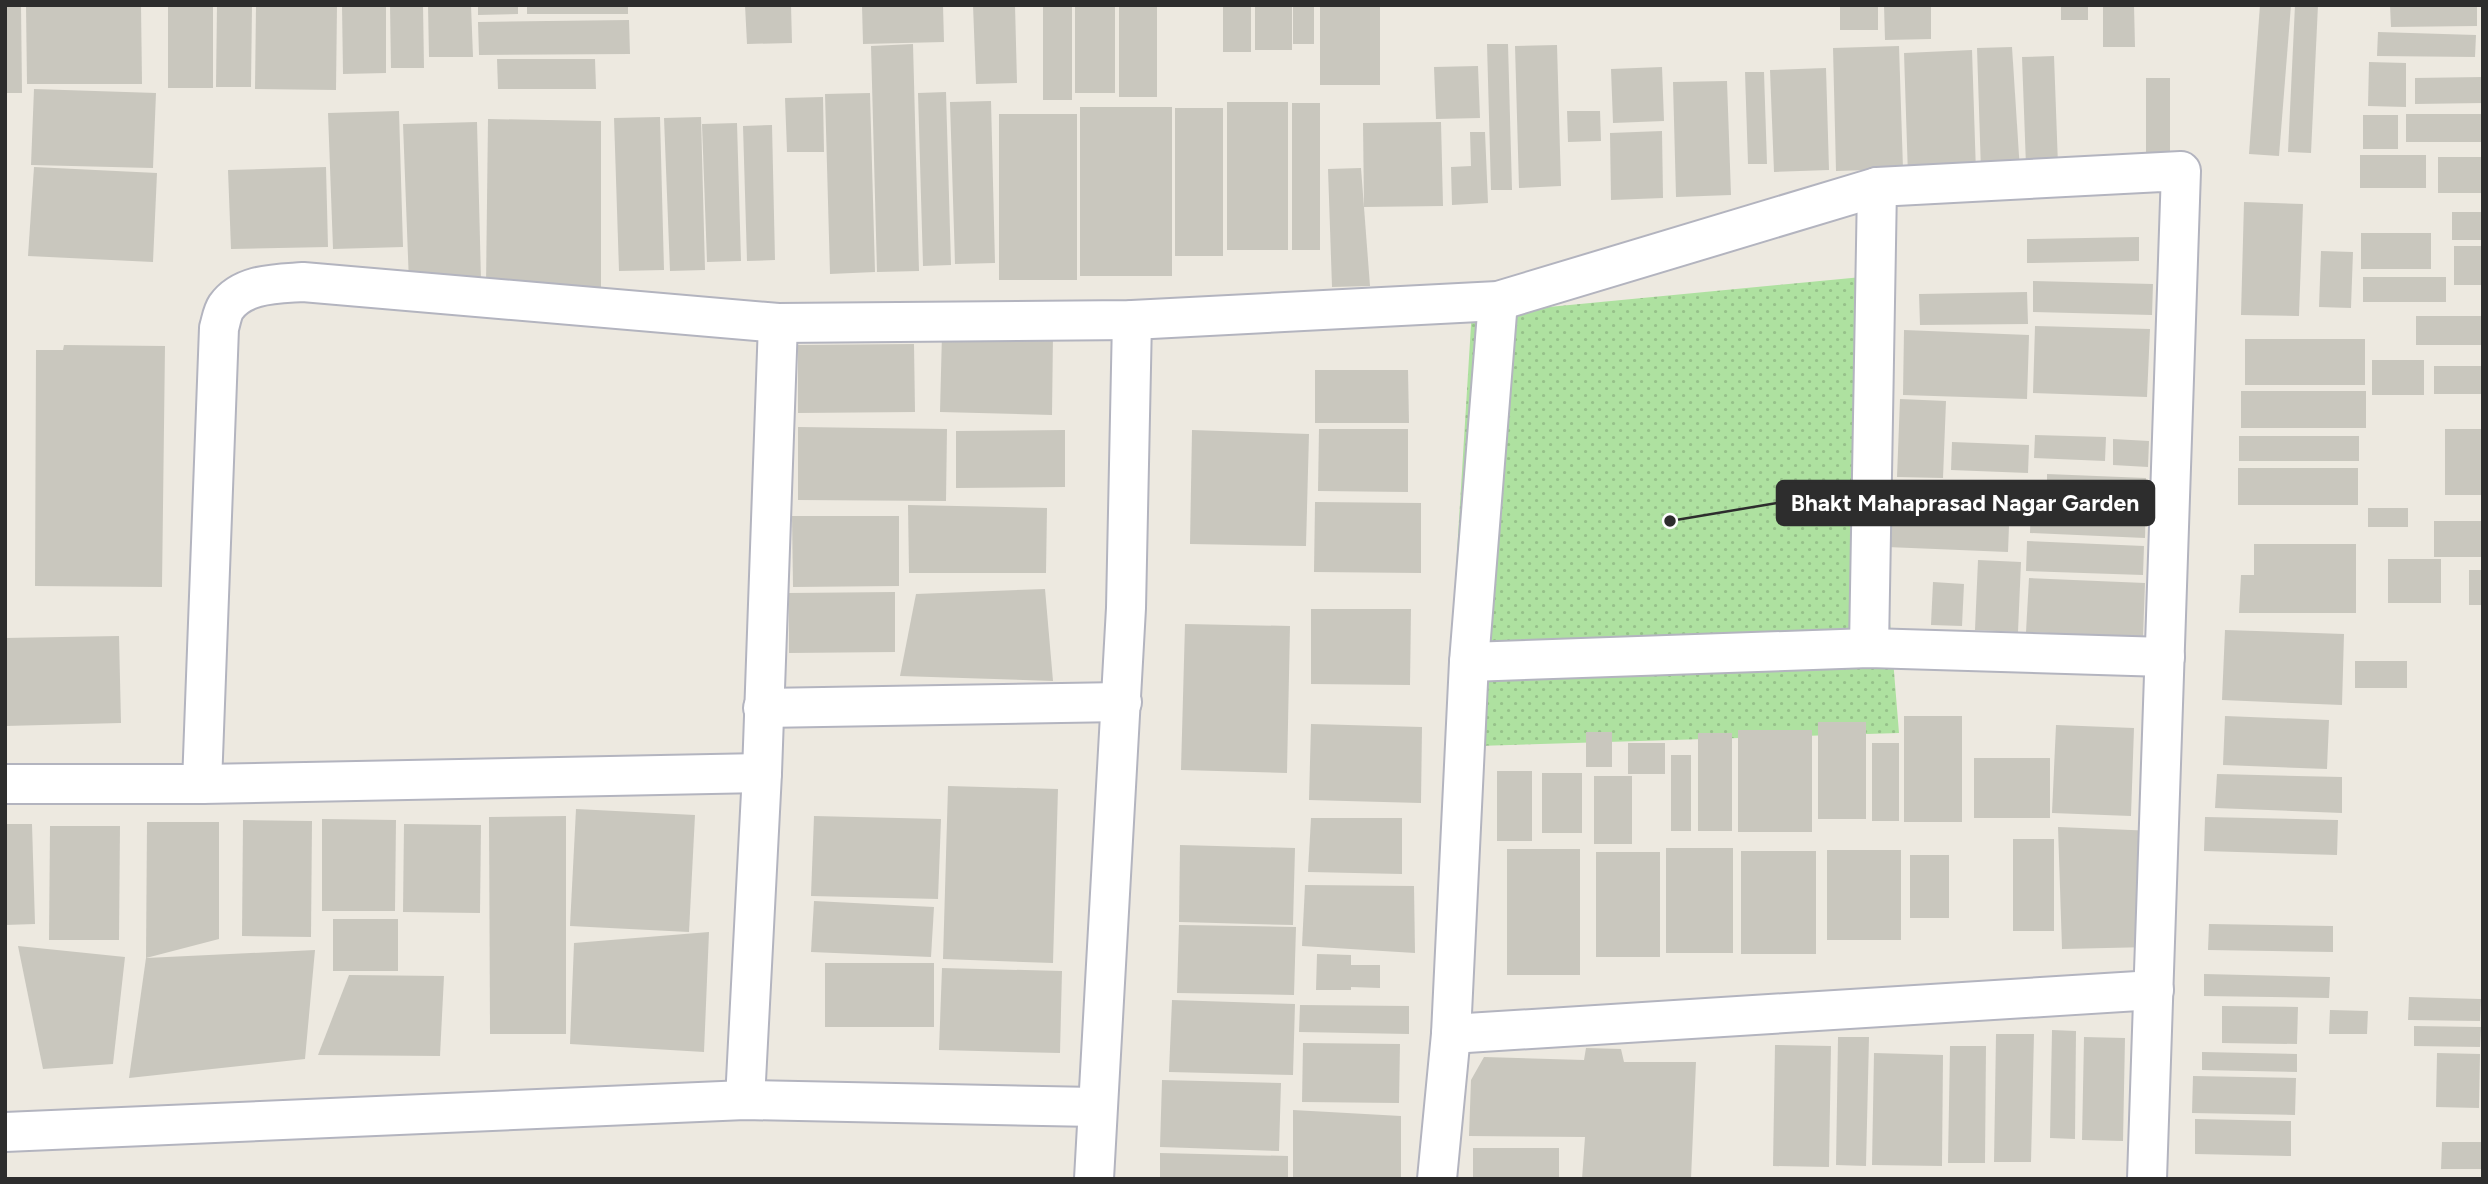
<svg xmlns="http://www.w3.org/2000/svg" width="2488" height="1184" viewBox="0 0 2488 1184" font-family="Figtree,sans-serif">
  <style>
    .park { fill: url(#park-dots) }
    .building { fill: #c9c7be }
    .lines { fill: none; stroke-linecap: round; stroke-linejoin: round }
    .minor-casing { stroke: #b3b4bf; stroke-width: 42 }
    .minor { stroke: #fff; stroke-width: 38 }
    .leader { fill: none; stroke: #2d2d2d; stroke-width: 2.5 }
    .callout-dot { fill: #2d2d2d; stroke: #fff; stroke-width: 2.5 }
    .callout { fill: #2d2d2d; stroke: #2d2d2d; stroke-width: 2.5 }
    .callout-label { font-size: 23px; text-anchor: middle; font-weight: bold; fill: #fff }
  </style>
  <defs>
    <pattern id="park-dots" width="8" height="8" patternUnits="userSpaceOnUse" patternTransform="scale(1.75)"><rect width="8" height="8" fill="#aee1a0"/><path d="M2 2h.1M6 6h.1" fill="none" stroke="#96c18a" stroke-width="1.8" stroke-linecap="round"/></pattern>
  </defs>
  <rect width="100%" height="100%" fill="#ede9e0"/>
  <!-- park -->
  <path class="park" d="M1862,277L1899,733L1445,747L1472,309H1528Z"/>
  <!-- building -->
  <g class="building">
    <path d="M5,5H21L22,93H5Z"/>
    <path d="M26,5H141L142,84H27Z"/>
    <rect x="168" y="5" width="45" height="83"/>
    <path d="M217,5H252L251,87H216Z"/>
    <path d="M256,5H337L336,90L255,89Z"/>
    <path d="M342,5H386V73L343,74Z"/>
    <path d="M390,5H423L424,68H391Z"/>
    <path d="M428,5H471L473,57H429Z"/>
    <path d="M478,5H518V14L478,15Z"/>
    <rect x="527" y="5" width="101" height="9"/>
    <path d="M745,5H791L792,43L747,44Z"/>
    <path d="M862,5H943L944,42L863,44Z"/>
    <path d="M973,5H1015L1017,83L976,84Z"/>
    <rect x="1043" y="5" width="29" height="95"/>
    <rect x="1075" y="5" width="40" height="88"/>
    <rect x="1119" y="5" width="38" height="92"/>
    <rect x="1223" y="5" width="28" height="47"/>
    <rect x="1255" y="5" width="37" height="45"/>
    <rect x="1293" y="5" width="21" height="39"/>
    <rect x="1320" y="5" width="60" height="80"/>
    <rect x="1840" y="5" width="38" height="25"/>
    <path d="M1884,5H1931V39L1885,40Z"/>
    <rect x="2061" y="5" width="27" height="15"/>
    <path d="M2103,5H2134L2135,47H2103Z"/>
    <path d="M2260,5H2291L2279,156L2249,154Z"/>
    <path d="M2295,5H2318L2311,153L2288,152Z"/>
    <path d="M2390,5H2477V26L2391,27Z"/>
    <path d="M629,20L630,54L479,55L478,22Z"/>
    <path d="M2378,32L2476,35L2475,57L2377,56Z"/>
    <path d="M913,44L919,271L877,272L871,46Z"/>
    <path d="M1487,44H1508L1512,190H1491Z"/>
    <path d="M1557,45L1561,186L1519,188L1515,46Z"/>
    <path d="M1899,46L1903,169L1836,171L1833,48Z"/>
    <path d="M2012,47L2020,171H1981L1977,48Z"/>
    <path d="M1972,50L1976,173L1908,176L1904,53Z"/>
    <path d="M2054,56L2058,165L2026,166L2022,57Z"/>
    <path d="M497,59H595L596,89H498Z"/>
    <path d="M2369,62L2406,63V107L2368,106Z"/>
    <path d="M1478,66L1480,118L1436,119L1434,67Z"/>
    <path d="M1662,67L1664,121L1613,123L1611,69Z"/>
    <path d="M1826,68L1829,170L1774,172L1770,70Z"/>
    <path d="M1745,72H1764L1767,164H1748Z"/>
    <path d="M2483,77V103L2415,104V78Z"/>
    <rect x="2146" y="78" width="24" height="91"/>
    <path d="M1727,81L1731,195L1676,197L1673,82Z"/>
    <path d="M34,89L156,93L153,168L31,165Z"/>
    <path d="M946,92L951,265L923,266L918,93Z"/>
    <path d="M870,93L875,272L830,274L825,94Z"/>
    <path d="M823,97L824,152H787L785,98Z"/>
    <path d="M991,101L995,263L955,264L950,102Z"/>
    <rect x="1227" y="102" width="61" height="148"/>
    <rect x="1292" y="103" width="28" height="147"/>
    <rect x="1080" y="107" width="92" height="169"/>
    <rect x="1175" y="108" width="48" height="148"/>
    <path d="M399,111L403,247L333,249L328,113Z"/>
    <path d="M1567,111H1600L1601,141L1568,142Z"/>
    <rect x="999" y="114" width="78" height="166"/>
    <rect x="2406" y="114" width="75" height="28"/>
    <rect x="2363" y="115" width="35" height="34"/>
    <path d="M660,117L664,270L619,271L614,118Z"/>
    <path d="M701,117L705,270L670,271L664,118Z"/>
    <path d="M488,119L601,121V287L486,286Z"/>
    <path d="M477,122L481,280L409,283L403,124Z"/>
    <path d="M1441,122L1443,206L1364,207L1363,123Z"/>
    <path d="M737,123L741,261L707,262L702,124Z"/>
    <path d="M772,125L775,260L747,261L743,126Z"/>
    <path d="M1662,131L1663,198L1611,200L1610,133Z"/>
    <path d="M1470,132H1485L1488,203L1452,205L1451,167L1471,166Z"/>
    <rect x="2360" y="155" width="66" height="33"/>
    <rect x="2438" y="157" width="45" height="36"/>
    <path d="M34,167L157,173L153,262L28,256Z"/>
    <path d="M326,167L328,247L231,249L228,170Z"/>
    <path d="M1361,168L1370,286L1332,287L1328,169Z"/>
    <path d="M2244,202L2303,204L2299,316L2241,315Z"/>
    <rect x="2452" y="212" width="31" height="28"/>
    <rect x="2361" y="233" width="70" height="36"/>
    <path d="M2139,237V261L2027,263V239Z"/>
    <rect x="2454" y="246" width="29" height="39"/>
    <path d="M2321,251L2353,252L2351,308L2319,307Z"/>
    <rect x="2363" y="277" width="83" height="25"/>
    <path d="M2033,281L2153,284L2152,315L2033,312Z"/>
    <path d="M2027,292L2028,324L1920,325L1919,294Z"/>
    <rect x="2416" y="316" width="67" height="29"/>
    <path d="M2035,326L2150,329L2147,397L2033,393Z"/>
    <path d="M1904,330L2029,335L2027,399L1903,395Z"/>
    <path d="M942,333L1053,335L1052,415L940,412Z"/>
    <rect x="2245" y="339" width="120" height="46"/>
    <path d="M914,344L915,412L798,413V345Z"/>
    <path d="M64,345L165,346L162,587L35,586L36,350H63Z"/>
    <rect x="2372" y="360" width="52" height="35"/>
    <rect x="2434" y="366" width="49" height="28"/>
    <path d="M1315,370H1408L1409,423H1315Z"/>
    <rect x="2241" y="391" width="125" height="37"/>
    <path d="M1900,399L1946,401L1943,478L1897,477Z"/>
    <path d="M798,427L947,429L946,501L798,500Z"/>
    <path d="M1319,429H1408V492L1318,491Z"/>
    <rect x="2445" y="429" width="38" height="66"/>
    <path d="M1065,430V487L956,488V431Z"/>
    <path d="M1192,430L1309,434L1306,546L1190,544Z"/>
    <path d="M2035,435L2106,437L2105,461L2034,458Z"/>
    <rect x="2239" y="436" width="120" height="25"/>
    <path d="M2113,439L2149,441L2148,467L2113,465Z"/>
    <path d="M1952,442L2029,445L2028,473L1951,470Z"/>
    <rect x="2238" y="468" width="120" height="37"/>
    <path d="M2047,474L2146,478L2145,491L2047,488Z"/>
    <path d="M1889,495L2010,500L2008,552L1887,547Z"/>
    <path d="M2031,496L2146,501L2145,538L2030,533Z"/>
    <path d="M1315,502L1421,503V573L1314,572Z"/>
    <path d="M908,505L1047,508L1046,573H909Z"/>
    <rect x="2368" y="508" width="40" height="19"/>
    <path d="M792,516H899V586L793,587Z"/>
    <rect x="2434" y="521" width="49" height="36"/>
    <path d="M2027,541L2144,546L2143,575L2026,571Z"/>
    <path d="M2254,544H2356V613H2239L2241,575H2254Z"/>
    <rect x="2388" y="559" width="53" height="44"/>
    <path d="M1978,560L2021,562L2018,632L1975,630Z"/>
    <rect x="2469" y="570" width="14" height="35"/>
    <path d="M2029,578L2145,583L2143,637L2026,632Z"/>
    <path d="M1933,582L1964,584L1962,626L1931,625Z"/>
    <path d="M1045,589L1053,681L900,676L916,594Z"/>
    <path d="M895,592V652L789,653V593Z"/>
    <path d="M1311,609H1411L1410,685L1311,684Z"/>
    <path d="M1185,624L1290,626L1287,773L1181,770Z"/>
    <path d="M2225,630L2344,634L2342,705L2222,700Z"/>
    <path d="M119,636L121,723L5,726V638Z"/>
    <rect x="2355" y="661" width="52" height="27"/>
    <rect x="1904" y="716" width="58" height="106"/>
    <path d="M2225,716L2329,720L2327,769L2223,765Z"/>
    <rect x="1818" y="722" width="48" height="97"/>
    <path d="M1311,724L1422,727L1421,803L1309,800Z"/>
    <path d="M2056,725L2134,728L2131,816L2052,813Z"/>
    <rect x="1738" y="730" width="74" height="102"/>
    <rect x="1586" y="732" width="26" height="35"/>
    <rect x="1698" y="733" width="34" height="98"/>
    <rect x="1628" y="743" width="37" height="31"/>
    <rect x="1872" y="743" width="27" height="78"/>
    <rect x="1671" y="755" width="20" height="76"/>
    <rect x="1974" y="758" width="76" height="60"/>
    <rect x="1497" y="771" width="35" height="70"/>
    <rect x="1542" y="773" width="40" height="60"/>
    <path d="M2217,774L2342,777V813L2215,808Z"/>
    <rect x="1594" y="776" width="38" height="68"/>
    <path d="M948,786L1058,789L1053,963L943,959Z"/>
    <path d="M576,809L695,815L689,932L570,926Z"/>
    <path d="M566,816V1034H490L489,817Z"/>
    <path d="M814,816L941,819L938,899L811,896Z"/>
    <path d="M2205,817L2338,820L2337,855L2204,851Z"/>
    <path d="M1311,818H1402V874L1308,872Z"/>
    <path d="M322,819L396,820L395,911H322Z"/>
    <path d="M243,820L312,821L311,937L242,936Z"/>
    <path d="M147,822H219V939L146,958Z"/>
    <path d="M5,824H32L35,924L5,925Z"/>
    <path d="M404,824L481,825L480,913L403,912Z"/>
    <path d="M50,826H120L119,940H49Z"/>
    <path d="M2058,827L2155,831L2151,947L2062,949Z"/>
    <rect x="2013" y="839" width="41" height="92"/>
    <path d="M1180,845L1295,848L1293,925L1179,922Z"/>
    <rect x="1666" y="848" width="67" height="105"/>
    <rect x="1507" y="849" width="73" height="126"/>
    <rect x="1827" y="850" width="74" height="90"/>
    <rect x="1741" y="851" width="75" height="103"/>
    <rect x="1596" y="852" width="64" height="105"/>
    <rect x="1910" y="855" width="39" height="63"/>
    <path d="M1305,885L1414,886L1415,953L1302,946Z"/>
    <path d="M814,901L934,907L931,957L811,952Z"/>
    <rect x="333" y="919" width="65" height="52"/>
    <path d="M2209,924L2333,926V952L2208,950Z"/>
    <path d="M1179,925L1296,927L1294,995L1177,993Z"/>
    <path d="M709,932L704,1052L570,1044L574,943Z"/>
    <path d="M18,946L125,957L113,1064L43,1069Z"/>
    <path d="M315,950L305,1059L129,1078L146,958Z"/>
    <path d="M1317,954L1351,955V965H1380V988L1351,987V990H1316Z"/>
    <rect x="825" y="963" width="109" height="64"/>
    <path d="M942,968L1062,971L1060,1053L939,1050Z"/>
    <path d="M2204,974L2330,977L2329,998L2204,996Z"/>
    <path d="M349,975L444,976L440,1056L318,1055Z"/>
    <path d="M2409,997L2481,999L2480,1021L2408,1020Z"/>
    <path d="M1172,1000L1295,1004L1293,1075L1169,1072Z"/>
    <path d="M1300,1005L1409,1006V1034L1299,1032Z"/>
    <path d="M2222,1006L2298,1007L2297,1044L2222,1043Z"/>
    <path d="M2330,1010L2368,1011L2367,1034H2329Z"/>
    <path d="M2414,1026L2481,1027L2480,1047L2414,1046Z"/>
    <path d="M2052,1030L2076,1031L2075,1139L2050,1138Z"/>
    <path d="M1996,1034H2034L2031,1162H1994Z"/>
    <path d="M1838,1037H1869L1866,1166L1836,1165Z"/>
    <path d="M2084,1037L2125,1038L2123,1141L2082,1140Z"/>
    <path d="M1303,1043L1400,1044L1399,1103L1302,1102Z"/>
    <path d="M1775,1045L1831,1046L1829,1167L1773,1166Z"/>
    <path d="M1950,1046H1986L1985,1163H1948Z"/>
    <path d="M1586,1048L1621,1049L1624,1062H1696L1691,1179H1582L1585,1137L1469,1136L1471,1080L1484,1057L1584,1060Z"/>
    <path d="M2202,1052L2297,1054V1072L2202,1070Z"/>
    <path d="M1874,1053L1943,1055L1942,1166L1872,1165Z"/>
    <path d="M2437,1053L2480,1054L2479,1108L2436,1107Z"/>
    <path d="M2193,1076L2296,1078L2295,1115L2192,1113Z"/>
    <path d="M1162,1080L1281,1083L1279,1151L1160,1147Z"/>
    <path d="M1293,1110L1401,1116V1179H1293Z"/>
    <path d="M2195,1119L2291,1121V1156L2195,1154Z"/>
    <path d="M2442,1142H2483V1169H2441Z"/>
    <rect x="1473" y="1148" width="86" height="31"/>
    <path d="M1160,1153L1288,1156V1179H1160Z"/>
  </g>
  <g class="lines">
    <!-- minor casing -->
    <g class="minor-casing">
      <g id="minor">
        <path d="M1869,648L1877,187"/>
        <path d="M1469,662L1869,648L2165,657"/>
        <path d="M763,708L1122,702"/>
        <path d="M5,784H202L762,773"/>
        <path d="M202,784L219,328C221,322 222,313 226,307C243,283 277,284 303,282L778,323L1132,320L1498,301L1877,187L2181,171L2147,1179"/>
        <path d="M1451,1034L2154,990"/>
        <path d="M745,1100L762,773L778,323"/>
        <path d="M5,1132L745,1100L1096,1107"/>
        <path d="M1094,1179L1126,608L1132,320"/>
        <path d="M1437,1179L1451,1034L1469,662L1498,301"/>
      </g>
    </g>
    <!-- minor -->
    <use href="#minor" class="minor"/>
  </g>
  <!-- callouts -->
  <path class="leader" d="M1670 521L1777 503"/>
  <circle class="callout-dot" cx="1670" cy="521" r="7"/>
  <rect class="callout" x="1777" y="481" width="377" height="44" rx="7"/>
  <g class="callout-label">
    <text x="1965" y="511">Bhakt Mahaprasad Nagar Garden</text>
  </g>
  <!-- border -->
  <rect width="2488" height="1184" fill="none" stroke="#2d2d2d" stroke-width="14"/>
</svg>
